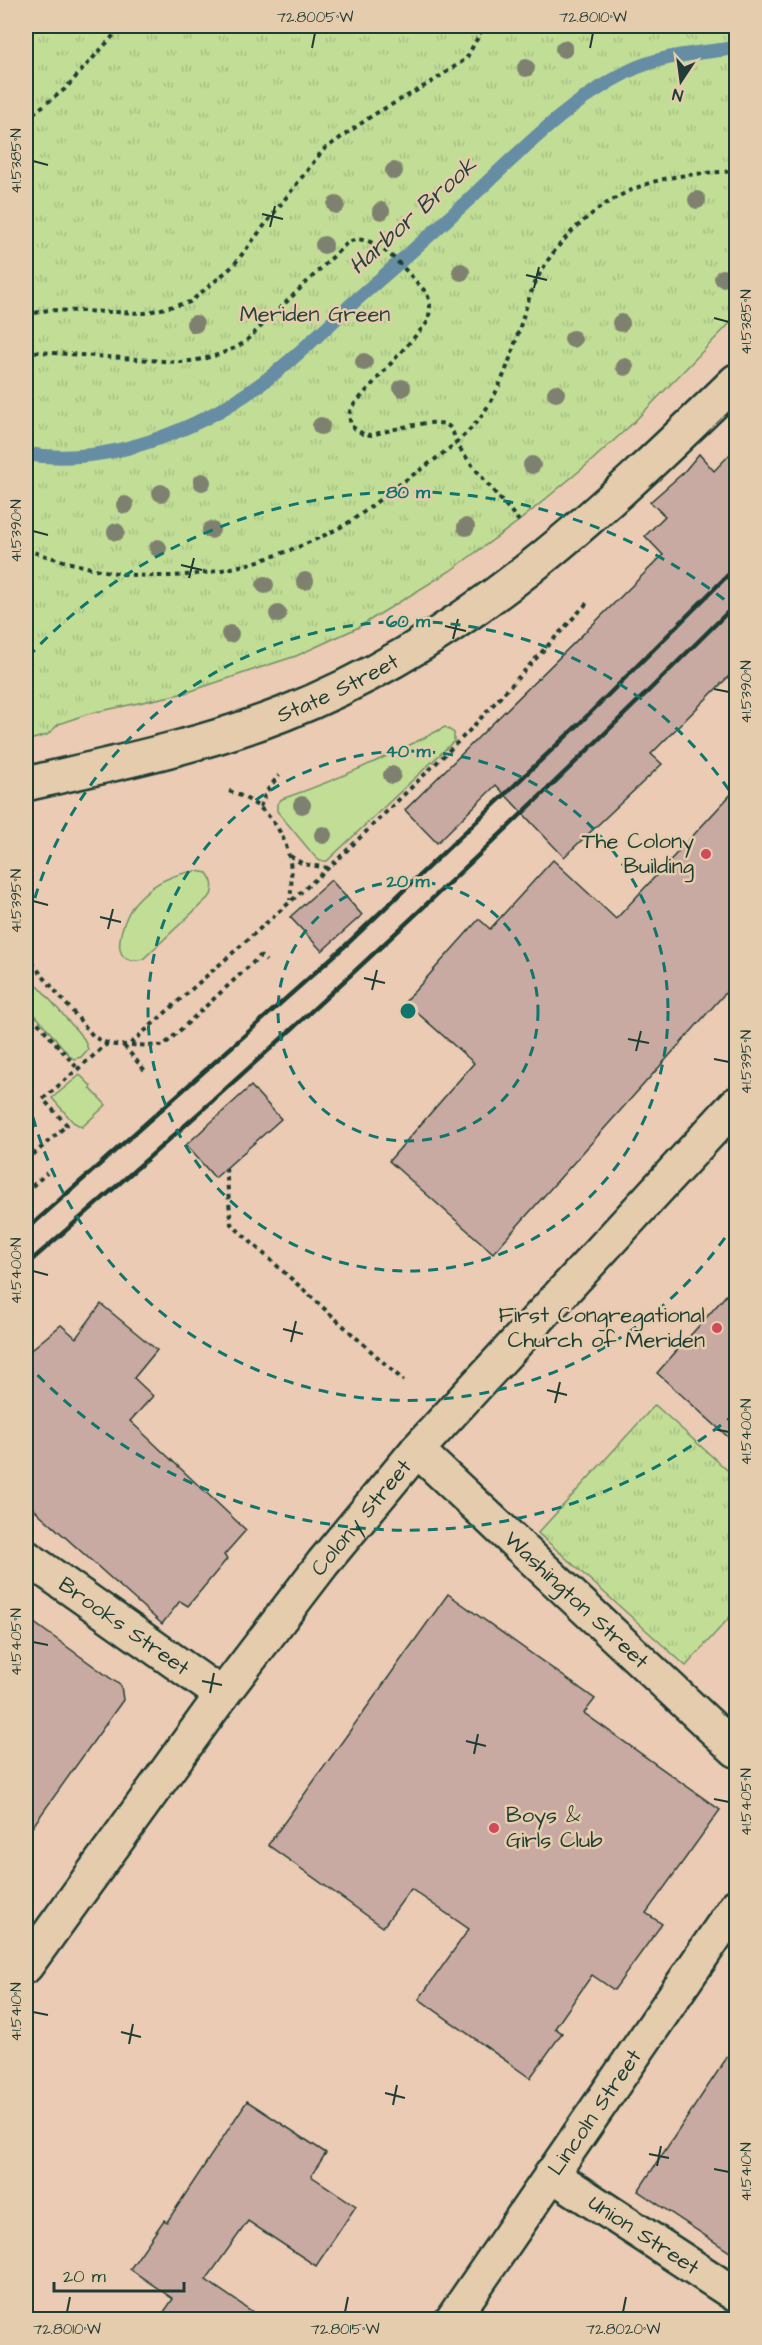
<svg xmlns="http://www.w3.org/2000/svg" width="762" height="2345" viewBox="0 0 762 2345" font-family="'Architects Daughter',sans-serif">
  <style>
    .green { fill: #c2de96; stroke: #708e65; stroke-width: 1.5 }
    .park { fill: url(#park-tufts); stroke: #708e65; stroke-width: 1.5 }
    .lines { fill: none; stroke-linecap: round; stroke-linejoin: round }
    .stream { stroke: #668da4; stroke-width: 14 }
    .building { fill: #c9aaa2; stroke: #1f3d34; stroke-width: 1.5 }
    .street-casing { stroke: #1f3d34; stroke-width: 38 }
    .secondary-casing { stroke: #1f3d34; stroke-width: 38 }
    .path { stroke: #1f3d34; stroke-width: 4; stroke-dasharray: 4.5 4.5; stroke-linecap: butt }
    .street { stroke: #e5ccad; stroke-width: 33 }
    .secondary { stroke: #e5ccad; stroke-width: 33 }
    .rail { stroke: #1f3d34; stroke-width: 4.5 }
    .tree { fill: #7f8170 }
    .ticks { fill: none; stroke: #1f3d34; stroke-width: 2 }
    .ring { fill: none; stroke: #0f766e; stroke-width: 3; stroke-dasharray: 10 8 }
    .poi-dot { fill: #d1495b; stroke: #e5ccad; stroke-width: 2 }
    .labels { text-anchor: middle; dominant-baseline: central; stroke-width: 5; stroke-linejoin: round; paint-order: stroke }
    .park-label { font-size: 22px; fill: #274539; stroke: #e5ccad }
    .street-label { font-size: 22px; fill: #1f3d34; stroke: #e5ccad }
    .poi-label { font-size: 22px; fill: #1f3d34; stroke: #e5ccad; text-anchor: end }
    .water-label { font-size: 24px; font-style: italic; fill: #25443d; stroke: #e5ccad }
    .centre { fill: #0f766e; stroke: #e5ccad; stroke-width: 3 }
    .ring-label { font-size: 18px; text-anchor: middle; font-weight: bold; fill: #0f766e; stroke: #e5ccad; stroke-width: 5; stroke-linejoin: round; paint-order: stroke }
    .neatline { fill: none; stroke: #1f3d34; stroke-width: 2 }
    .ticks-label { font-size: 15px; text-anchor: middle; fill: #1f3d34 }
  </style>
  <defs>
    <pattern id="park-tufts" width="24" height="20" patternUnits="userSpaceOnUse" patternTransform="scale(1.5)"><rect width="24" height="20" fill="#c2de96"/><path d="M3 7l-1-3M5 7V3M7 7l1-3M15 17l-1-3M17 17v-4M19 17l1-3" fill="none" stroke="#a6bf82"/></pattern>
  </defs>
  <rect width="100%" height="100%" fill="#ebcbb3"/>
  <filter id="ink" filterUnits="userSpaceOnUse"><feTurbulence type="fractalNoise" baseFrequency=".0167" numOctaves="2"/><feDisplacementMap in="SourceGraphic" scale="12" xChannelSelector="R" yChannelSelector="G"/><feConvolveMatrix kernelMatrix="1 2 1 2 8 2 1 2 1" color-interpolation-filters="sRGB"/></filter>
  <g filter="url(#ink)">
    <!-- green -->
    <g class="green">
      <path d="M445,727L454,733V741L327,861H320L316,858L277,811V804L282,799C341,779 390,756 445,727Z"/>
      <path d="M196,871L207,873C213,881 214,886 211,895L143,959C104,969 123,918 135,903C151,884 172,874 196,871Z"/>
      <path d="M26,972L84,1039L88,1049L81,1057L74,1059L70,1056L26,1004Z"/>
      <path d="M80,1075L91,1086L90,1088L106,1105L82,1127L73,1122L52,1098Z"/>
    </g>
    <!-- park -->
    <g class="park">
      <path d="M26,26H736V317L632,424L589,463L519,521L450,571L357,628L296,656L256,669L185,693L87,714L59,724L47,735L26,741Z"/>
      <path d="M655,1405L736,1478V1610L686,1666L538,1533Z"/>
    </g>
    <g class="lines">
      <!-- stream -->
      <path class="stream" d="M26,454C107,467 197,431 262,383C295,359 324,329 354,302C396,265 438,229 479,190C525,147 570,101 627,72C660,55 700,53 736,48"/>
    </g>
    <!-- building -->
    <g class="building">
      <path d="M736,448V669L651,754L662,764L564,857L496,785L437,843L405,810L663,555L645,536L665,516L650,502L683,473L699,454L714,471Z"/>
      <path d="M736,789V981L493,1253L389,1161L474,1063L405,1002L479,919L490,929L553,860L616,919Z"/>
      <path d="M331,880L362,915L322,951L290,917Z"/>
      <path d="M251,1086L281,1119L215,1178L186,1145Z"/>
      <path d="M736,1284V1444L657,1373Z"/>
      <path d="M101,1304L157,1350L134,1378L153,1396L130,1421L246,1530L224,1555L227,1559L188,1606L180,1601L162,1624L26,1502V1354L61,1325L76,1338Z"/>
      <path d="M448,1594L595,1699L584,1713L720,1810L646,1913L662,1924L614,1990L592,1975L555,2028L562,2033L530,2078L419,1999L469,1929L411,1889L383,1927L268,1845Z"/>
      <path d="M26,1617L121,1686L123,1700L26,1836Z"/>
      <path d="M736,2044V2256L638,2191Z"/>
      <path d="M247,2101L326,2153L311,2176L356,2206L316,2266L248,2221L206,2280L263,2319H159L173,2299L130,2269L164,2220L167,2222Z"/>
    </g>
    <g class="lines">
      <!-- street casing -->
      <g class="street-casing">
        <g id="street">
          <path id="s1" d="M417,1450L736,1750"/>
          <path id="s2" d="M26,1557L222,1695"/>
          <path id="s3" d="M551,2174L736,2295"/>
          <path id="s4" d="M452,2320L736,1906"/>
        </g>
      </g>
      <!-- secondary casing -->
      <g class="secondary-casing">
        <g id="secondary">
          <path id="s5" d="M26,784C112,764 201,746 283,714C466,642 598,515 736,381"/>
          <path id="s6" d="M26,1966L222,1695L323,1563L417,1450L736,1104"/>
        </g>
      </g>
      <!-- path -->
      <g class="path">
        <path d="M26,119L65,89L122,26"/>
        <path d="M26,315L48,310L145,313L190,302L233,266L323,150L373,115L430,83L466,59L484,26"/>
        <path d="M26,351L177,362C202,361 222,355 244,343L346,244C372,225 407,273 424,290C432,300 431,310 427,323L351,408L349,415L351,426L363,434L371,435C389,431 427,419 444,424C455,427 453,438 458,446C477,473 499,497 519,521"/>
        <path d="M26,550C50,557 75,565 100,570C182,587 263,567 337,529C357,519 377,501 396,487C426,465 460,445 482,415C509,378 516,334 531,293C549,244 598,200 647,184C675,174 707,173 736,171"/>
        <path d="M229,791C278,808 297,850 290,900"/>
        <path d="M260,807L266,792L279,775"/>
        <path d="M290,856L303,864L328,868"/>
        <path d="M26,956L94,1037C107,1044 116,1047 130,1044L335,862L468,732L588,602"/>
        <path d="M26,1009L78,1069"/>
        <path d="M131,1045L163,1046L260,956L266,961"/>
        <path d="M124,1046L147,1073"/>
        <path d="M26,1161L67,1125L43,1099L107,1044"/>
        <path d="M226,1168L231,1224L404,1381"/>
        <path d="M26,1185L29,1189L47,1173"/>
      </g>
      <!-- street -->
      <use href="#street" class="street"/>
      <!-- secondary -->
      <use href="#secondary" class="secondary"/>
      <!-- rail -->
      <g class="rail">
        <path d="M26,1230L346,945L579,724L736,567"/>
        <path d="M26,1265C271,1054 507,833 736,604"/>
      </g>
    </g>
    <!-- trees -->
    <g class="tree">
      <circle cx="564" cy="49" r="9"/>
      <circle cx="526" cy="68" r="9"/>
      <circle cx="394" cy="171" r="9"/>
      <circle cx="697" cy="200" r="9"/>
      <circle cx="336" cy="205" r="9"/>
      <circle cx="381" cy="211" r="9"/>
      <circle cx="324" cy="245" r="9"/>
      <circle cx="461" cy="272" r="9"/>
      <circle cx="723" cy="278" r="9"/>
      <circle cx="621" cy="323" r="9"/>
      <circle cx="195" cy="324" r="9"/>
      <circle cx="573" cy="339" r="9"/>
      <circle cx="364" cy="362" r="9"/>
      <circle cx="625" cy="367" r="9"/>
      <circle cx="402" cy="388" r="9"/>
      <circle cx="556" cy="393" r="9"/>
      <circle cx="321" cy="426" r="9"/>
      <circle cx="532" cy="465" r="9"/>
      <circle cx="202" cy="482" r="9"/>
      <circle cx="161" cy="493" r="9"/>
      <circle cx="125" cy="505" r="9"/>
      <circle cx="466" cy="527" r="9"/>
      <circle cx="211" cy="530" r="9"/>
      <circle cx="116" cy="532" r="9"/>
      <circle cx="158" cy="548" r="9"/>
      <circle cx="305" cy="581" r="9"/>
      <circle cx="265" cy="585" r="9"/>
      <circle cx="278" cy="614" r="9"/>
      <circle cx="230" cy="634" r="9"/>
      <circle cx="392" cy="775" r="9"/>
      <circle cx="302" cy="805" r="9"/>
      <circle cx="323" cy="835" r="9"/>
    </g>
  </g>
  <!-- ticks -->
  <path class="ticks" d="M312,48L315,33M590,48L593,33M33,161L48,165M262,214L283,219M270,227L275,206M526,275L547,280M534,288L539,267M714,318L729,322M33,531L48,535M181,565L202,570M189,578L194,558M445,626L466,631M453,639L458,619M714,689L729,692M33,901L48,905M100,917L121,922M108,929L113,909M364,978L385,983M372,990L377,970M628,1039L649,1043M636,1051L641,1031M714,1059L729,1062M33,1271L48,1275M283,1329L303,1334M291,1342L296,1321M547,1390L567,1395M555,1403L560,1382M714,1429L729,1432M33,1642L48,1645M202,1681L222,1685M210,1693L214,1673M466,1741L486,1746M474,1754L478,1734M714,1799L729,1802M33,2012L48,2015M121,2032L141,2037M129,2044L133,2024M385,2093L405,2098M393,2105L397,2085M649,2154L669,2158M657,2166L661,2146M714,2169L729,2172M67,2312L70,2297M345,2312L348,2297M623,2312L626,2297"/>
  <!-- distance rings -->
  <g class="ring">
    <circle cx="408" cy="1011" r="130"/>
    <circle cx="408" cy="1011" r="260"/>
    <path d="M735 1223A390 390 0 0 1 26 1089M26 933A390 390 0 0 1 735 799"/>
    <path d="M735 1414A519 519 0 0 1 28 1365M28 657A519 519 0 0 1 735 608"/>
  </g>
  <!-- markers -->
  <g class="poi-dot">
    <circle cx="706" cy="854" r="6"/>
    <circle cx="717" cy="1328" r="6"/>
    <circle cx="494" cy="1828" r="6"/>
  </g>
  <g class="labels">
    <!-- park labels -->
    <g class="park-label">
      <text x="315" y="314">Meriden Green</text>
    </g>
    <!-- street labels -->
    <g class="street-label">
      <text stroke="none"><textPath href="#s5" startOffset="327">State Street</textPath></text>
      <text stroke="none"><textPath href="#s6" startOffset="560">Colony Street</textPath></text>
      <text stroke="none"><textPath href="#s1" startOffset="219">Washington Street</textPath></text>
      <text stroke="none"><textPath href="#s2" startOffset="120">Brooks Street</textPath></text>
      <text stroke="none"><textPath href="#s4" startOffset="252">Lincoln Street</textPath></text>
      <text stroke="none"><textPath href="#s3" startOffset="111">Union Street</textPath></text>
    </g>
    <!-- poi labels -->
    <g class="poi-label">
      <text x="694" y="841">The Colony<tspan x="694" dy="25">Building</tspan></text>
      <text x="705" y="1315">First Congregational<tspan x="705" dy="25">Church of Meriden</tspan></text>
      <text x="506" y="1815" text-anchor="start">Boys &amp;<tspan x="506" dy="25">Girls Club</tspan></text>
    </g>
    <!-- water labels -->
    <g class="water-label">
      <text transform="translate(413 216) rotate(-42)">Harbor Brook</text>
    </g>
  </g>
  <circle cx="408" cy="1011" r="9" class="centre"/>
  <g class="ring-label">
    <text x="408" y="498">80 m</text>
    <text x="408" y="627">60 m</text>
    <text x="408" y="757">40 m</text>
    <text x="408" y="887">20 m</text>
  </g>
  <!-- margin -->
  <rect width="762" height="2345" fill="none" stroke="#e5ccad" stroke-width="66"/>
  <!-- north arrow -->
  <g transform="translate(681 81) rotate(193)" stroke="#e5ccad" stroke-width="4.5" paint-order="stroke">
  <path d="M0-4.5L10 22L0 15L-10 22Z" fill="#1f3d34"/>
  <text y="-9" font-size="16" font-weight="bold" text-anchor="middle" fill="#1f3d34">N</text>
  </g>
  <!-- scale -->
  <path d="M54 2282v9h130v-9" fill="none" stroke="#1f3d34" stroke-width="3"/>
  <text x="63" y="2282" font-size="18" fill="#1f3d34" stroke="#e5ccad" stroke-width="4.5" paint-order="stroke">20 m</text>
  <rect x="33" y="33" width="696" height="2279" class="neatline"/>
  <g class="ticks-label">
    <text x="315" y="22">72.8005°W</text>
    <text x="593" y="22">72.8010°W</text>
    <text transform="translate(16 161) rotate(-90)" y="5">41.5385°N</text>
    <text transform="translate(746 322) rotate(-90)" y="5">41.5385°N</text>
    <text transform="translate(16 531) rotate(-90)" y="5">41.5390°N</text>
    <text transform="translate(746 692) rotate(-90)" y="5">41.5390°N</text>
    <text transform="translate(16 901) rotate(-90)" y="5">41.5395°N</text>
    <text transform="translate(746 1062) rotate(-90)" y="5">41.5395°N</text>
    <text transform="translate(16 1271) rotate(-90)" y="5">41.5400°N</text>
    <text transform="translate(746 1432) rotate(-90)" y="5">41.5400°N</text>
    <text transform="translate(16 1642) rotate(-90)" y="5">41.5405°N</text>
    <text transform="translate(746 1802) rotate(-90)" y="5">41.5405°N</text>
    <text transform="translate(16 2012) rotate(-90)" y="5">41.5410°N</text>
    <text transform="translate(746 2172) rotate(-90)" y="5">41.5410°N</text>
    <text x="67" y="2334">72.8010°W</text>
    <text x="345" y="2334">72.8015°W</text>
    <text x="623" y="2334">72.8020°W</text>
  </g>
</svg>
